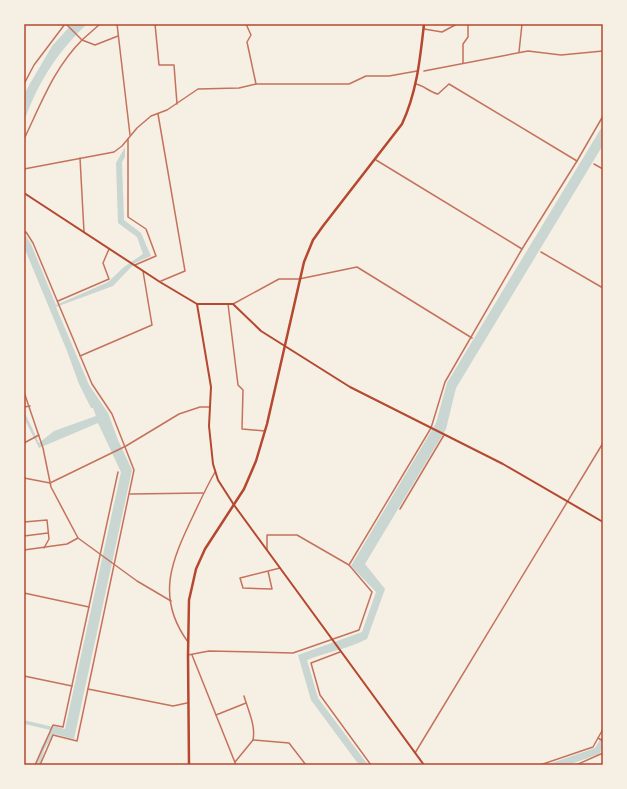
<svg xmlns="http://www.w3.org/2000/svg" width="627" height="789" viewBox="0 0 627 789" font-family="Inter,sans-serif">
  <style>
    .water { fill: #c9d6d2 }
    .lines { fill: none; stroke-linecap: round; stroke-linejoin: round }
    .canal { stroke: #c9d6d2; stroke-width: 3.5 }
    .minor { stroke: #c5725c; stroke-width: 1.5 }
    .secondary { stroke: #b5482f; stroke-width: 2 }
    .primary { stroke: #b5482f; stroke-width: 2.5 }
    .neatline { fill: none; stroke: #b5482f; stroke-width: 1.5 }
  </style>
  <rect width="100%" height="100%" fill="#f6efe4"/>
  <!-- water -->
  <g class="water">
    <path d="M72,24H87C57,52 37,84 24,122V94L52,46Z"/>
    <path d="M603,125V145L456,388L446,429L365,564L385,589L367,639C347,649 327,652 307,660L318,698L368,765H359L311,700L298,655L362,632L376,592L351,566L436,423L447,383Z"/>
    <path d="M125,147V157L122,162L124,220L141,233L151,256L135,263L113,286L56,307L89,385L108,413L118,440L132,470L74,739L50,733L53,726L65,729L121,472L98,423L39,448L24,418V411L39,443L54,431L96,416L93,408H91L79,384L67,351L24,247V233L31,244L56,305L108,282L124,267L143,254L137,237L118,223L116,163Z"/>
    <path d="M603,735V748L599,754L568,765H546L595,748Z"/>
  </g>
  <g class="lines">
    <!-- canal -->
    <g class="canal">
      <path d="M24,722L54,729"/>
      <path d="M38,765L43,748L54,730"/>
    </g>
    <!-- minor -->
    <g class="minor">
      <path d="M66,24L82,40L100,24"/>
      <path d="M117,24L130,135"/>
      <path d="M155,24L159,65H174L177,104"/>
      <path d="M246,24L251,35L247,42L256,84"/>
      <path d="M424,29L442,32L457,24"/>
      <path d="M519,52L522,24"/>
      <path d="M463,63V44L468,37V24"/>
      <path d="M424,71L528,51L561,55L603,51"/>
      <path d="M24,84L34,65L65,24"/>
      <path d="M416,84C425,86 429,92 438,94L449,84L577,161"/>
      <path d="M158,114L185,271L161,281"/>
      <path d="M24,139C41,104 54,68 82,40L95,45L118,36"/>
      <path d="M128,139V217L146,229L156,256L135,265"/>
      <path d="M80,158L84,232"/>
      <path d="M376,160L522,249"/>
      <path d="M594,164L603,169"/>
      <path d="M24,169L114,152L122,146L137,128L151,116L167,110L198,89L239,88L256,84H349L366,76H389L417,71"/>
      <path d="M24,233L26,232L33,243L92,384L112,414L134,470L77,741L53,735L40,765"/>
      <path d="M541,252L603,288"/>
      <path d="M58,301L109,279L103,263L109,249"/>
      <path d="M228,304L238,385L243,390L242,429L265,431"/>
      <path d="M233,304L279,279H299L357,267L472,338"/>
      <path d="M80,356L152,325L143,271"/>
      <path d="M24,392L43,448L51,487L78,538L137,581L171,601"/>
      <path d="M24,407L30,406"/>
      <path d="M24,443L39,435"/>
      <path d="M24,478L50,483L126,446L179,414L200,407H209"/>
      <path d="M130,494L203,493"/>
      <path d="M400,509L444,435"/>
      <path d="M24,522L47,520L49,539L44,548"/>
      <path d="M24,536L48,533"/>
      <path d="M24,550L67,544L78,538"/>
      <path d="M349,565L431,428L445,382L522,249L577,161L603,116"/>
      <path d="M268,571L272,589L243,588L240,578L280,568"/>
      <path d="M24,593L89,607"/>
      <path d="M188,642C155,597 172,560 193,516C200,501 207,486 215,472"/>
      <path d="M340,652L311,663L320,695L371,765"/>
      <path d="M188,655L209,651L293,653L359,630L372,592L349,565L297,535H267V550"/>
      <path d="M192,655L236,765"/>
      <path d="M24,676L72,686"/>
      <path d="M88,689L173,706L187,703"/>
      <path d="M216,715L246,703"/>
      <path d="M598,738L603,741"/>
      <path d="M253,740L289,743L306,765"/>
      <path d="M415,753L603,443"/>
      <path d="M235,762L253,740C256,726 248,710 244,696"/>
      <path d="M35,765L53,725L63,727L118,472"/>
      <path d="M540,765L593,747L603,729"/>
      <path d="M576,765L603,753"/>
    </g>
    <!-- secondary -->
    <g class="secondary">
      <path d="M24,193L160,282L197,304H233L261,331L350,387L503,464L603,522"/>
      <path d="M197,304L211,387L209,426L213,464L218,480L234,505L424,765"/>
    </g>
    <!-- primary -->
    <path class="primary" d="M189,765L188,655L189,600L192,587L196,569L205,549L244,489L256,461L267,424L304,262L313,240L323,226L402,124C417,92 420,59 424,24"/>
  </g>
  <!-- border -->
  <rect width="627" height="789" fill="none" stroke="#f6efe4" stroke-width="50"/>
  <rect x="25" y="25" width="577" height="739" class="neatline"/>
</svg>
